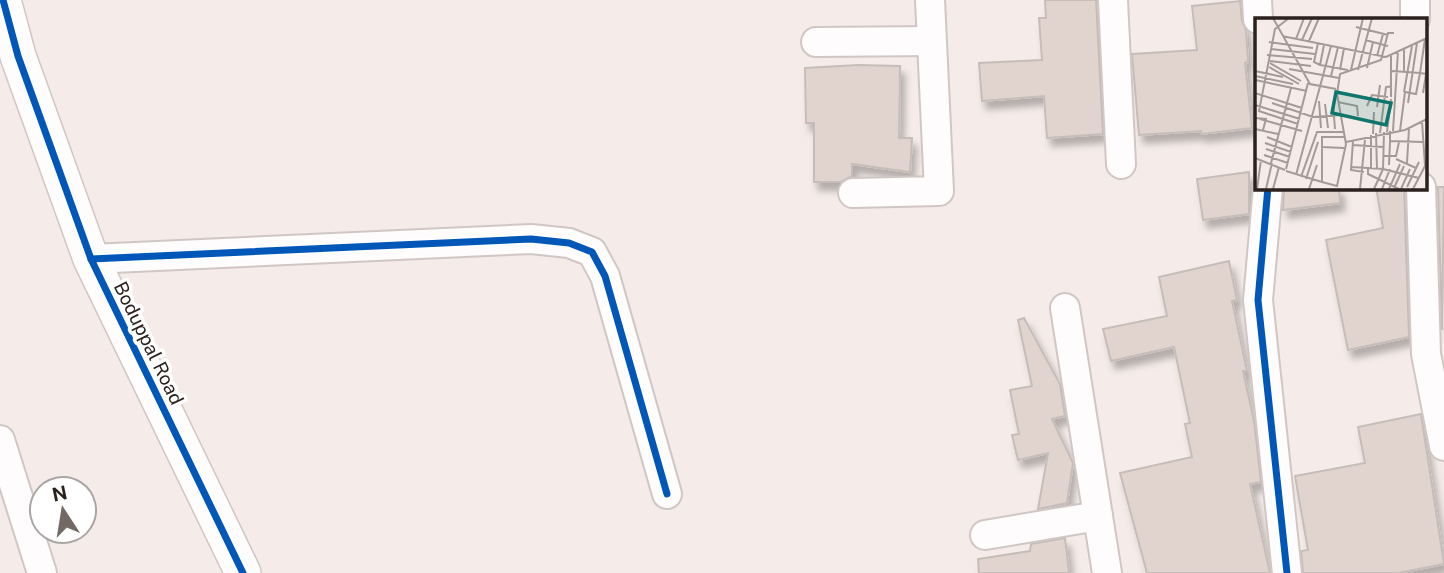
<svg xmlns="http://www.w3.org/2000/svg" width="1444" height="573" viewBox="0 0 1444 573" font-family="'Public Sans',sans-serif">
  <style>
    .building { fill: #e1d4ce; stroke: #c6bdb9; stroke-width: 2; filter: url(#shadow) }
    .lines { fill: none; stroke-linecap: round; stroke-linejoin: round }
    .minor-casing { stroke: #d0c7c4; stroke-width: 32 }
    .tertiary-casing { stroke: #d0c7c4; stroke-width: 38 }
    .minor { stroke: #fefcfc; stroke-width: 28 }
    .tertiary { stroke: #fefcfc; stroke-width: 35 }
    .cycleway-casing { stroke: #fff; stroke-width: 11 }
    .cycleway { stroke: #0057b8; stroke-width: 7 }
    .labels { text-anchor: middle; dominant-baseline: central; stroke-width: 7; stroke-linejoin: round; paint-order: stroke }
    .street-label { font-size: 19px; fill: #2b211d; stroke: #fff }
    .inset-road { fill: none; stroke: #a49b97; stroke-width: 2 }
    .view { fill: #0f766e; fill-opacity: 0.15; stroke: #0f766e; stroke-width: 3.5 }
    .inset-edge { fill: none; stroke: #2b211d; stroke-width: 3.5 }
  </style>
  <defs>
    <filter id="shadow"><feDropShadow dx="4.5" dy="8" stdDeviation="3.5" flood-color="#0004"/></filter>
  </defs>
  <rect width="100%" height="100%" fill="#f5ece9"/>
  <!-- building -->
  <g class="building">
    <path d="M1045,0H1096L1103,134L1047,138L1044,96L982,101L979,63L1042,60L1039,18H1046Z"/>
    <path d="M1240,1L1242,21L1246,30L1248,62L1245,63L1252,128L1201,134V131L1139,135L1132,54L1197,50L1192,6Z"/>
    <path d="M858,65L900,66L899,138H912L910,172L852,164V176L841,182H814V123H806L805,68Z"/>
    <path d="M1249,172V214L1203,220L1197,179Z"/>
    <path d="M1284,187H1339L1340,203L1283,210Z"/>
    <path d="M1376,187H1404L1409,337L1348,350L1326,240L1383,228Z"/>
    <path d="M1438,187H1444L1442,330Z"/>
    <path d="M1229,261L1237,300L1232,301L1247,371H1243L1254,421L1261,482L1250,484L1270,573H1147L1120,473L1192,457L1185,424L1190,423L1174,347L1111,361L1103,329L1167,316L1159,277Z"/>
    <path d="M1024,318L1060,384L1065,416L1052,419L1073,463L1067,503L1038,509L1048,453L1018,460L1012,435L1019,434L1010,390L1032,386L1018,320Z"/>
    <path d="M1421,414L1444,564L1398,573H1303L1301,551L1308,550L1295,476L1365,463L1358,427Z"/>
    <path d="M1065,538L1069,573H979L978,559L1030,551L1031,544Z"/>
  </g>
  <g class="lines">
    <!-- minor casing -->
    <g class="minor-casing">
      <g id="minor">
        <path d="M1113,0L1121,164"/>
        <path d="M1257,0L1258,19"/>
        <path d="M1415,0V19"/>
        <path d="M816,42L931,41"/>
        <path d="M1268,187L1258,300L1287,573"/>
        <path d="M1421,187L1426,354L1444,446"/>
        <path d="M853,193L939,191L930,0"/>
        <path d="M91,259L531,239L569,243L592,252L605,276L667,494"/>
        <path d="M1065,308L1107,573"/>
        <path d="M0,440L42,573"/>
        <path d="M985,535L1098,516"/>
      </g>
    </g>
    <!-- tertiary casing -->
    <g class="tertiary-casing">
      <path id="tertiary" d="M3,0L18,56L91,259L243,573"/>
    </g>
    <!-- minor -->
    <use href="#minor" class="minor"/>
    <!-- tertiary -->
    <use href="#tertiary" class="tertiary"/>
    <!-- cycleway casing -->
    <g class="cycleway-casing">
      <g id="cycleway">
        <path d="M3,0L18,56L91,259L243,573"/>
        <path d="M1268,187L1258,300L1287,573"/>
        <path d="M91,259L531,239L569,243L592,252L605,276L667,494"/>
      </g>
    </g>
    <!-- cycleway -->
    <use href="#cycleway" class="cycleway"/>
  </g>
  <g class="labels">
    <!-- street labels -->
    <g class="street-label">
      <text transform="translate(149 343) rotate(64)">Boduppal Road</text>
    </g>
  </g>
  <!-- overview -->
  <g transform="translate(1255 18)">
    <rect width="172" height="172" fill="#f5ece9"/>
    <path class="inset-road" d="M18,0L55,66L81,71M34,0L20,11L4,93L43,106M101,9L133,17M27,18L131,39L172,20M41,21L49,0M47,22L57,0M110,22L133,28M54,23L64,0M14,24L58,30M63,25L59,44L65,47M69,27L65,47L93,52M16,31L60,36M12,37L57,41M122,38L128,16M15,43L56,48M15,45L46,63M14,49L44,66M112,50L118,24M34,51L84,60M85,52L89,30M96,52L108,0M103,52L117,0M0,53L28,59M137,53L165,55L170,21M149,53V31M0,58L38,66M76,58L83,29M0,62L52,73M149,74L157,28M0,75L47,90M168,75L172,50M136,79V36M64,83L66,110M83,84L102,88L103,98M17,85L58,99L86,97M153,85L162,25M70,86L73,110M78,86L80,111M0,87L45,101M112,88L117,77L133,79M122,89L125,67M0,100L11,101L8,112M5,101L47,113M0,111L23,116M135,113V123L168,124M138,113L143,33M145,113L150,74L161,76L165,55L172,56M132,114L136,81M121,115L122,151M125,115L131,69L137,68M118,116L119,94M12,119L37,129M98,123L96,152L109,154M91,124L150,112L172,101M10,125L36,134M98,127L128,129M66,129L89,130M11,131L35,139M9,137L33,145M128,138H141L144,124M0,140L30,152M141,141L161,150M16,145L36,70M152,145L154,110M134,147L135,124M97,149L128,151L129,114M31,151L53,65M113,151V156L144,171M116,151V117M31,153L67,164M41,157L76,28M46,159L62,114H88M51,161L63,124M67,164L82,168L91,126L82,76L85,56L126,42L133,15H139M67,164V119H89M152,169L164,144M139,170L149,148M2,171L6,142M11,171L17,145M18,171L24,149M54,171L62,147M105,171L110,122M119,171L128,151L164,160M127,171L135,151M134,171L145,146M146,171L155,151M158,171L170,148L167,103"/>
    <path class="view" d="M81,74L136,85L131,107L77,95Z"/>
    <rect width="172" height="172" class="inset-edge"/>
  </g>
  <!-- north arrow -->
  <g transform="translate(63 510) rotate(348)"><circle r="33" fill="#ffffff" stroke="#aaa6a5" stroke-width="2"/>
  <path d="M0-5L12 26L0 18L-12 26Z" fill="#726864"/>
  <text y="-10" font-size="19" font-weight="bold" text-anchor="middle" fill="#2b211d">N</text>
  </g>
</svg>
